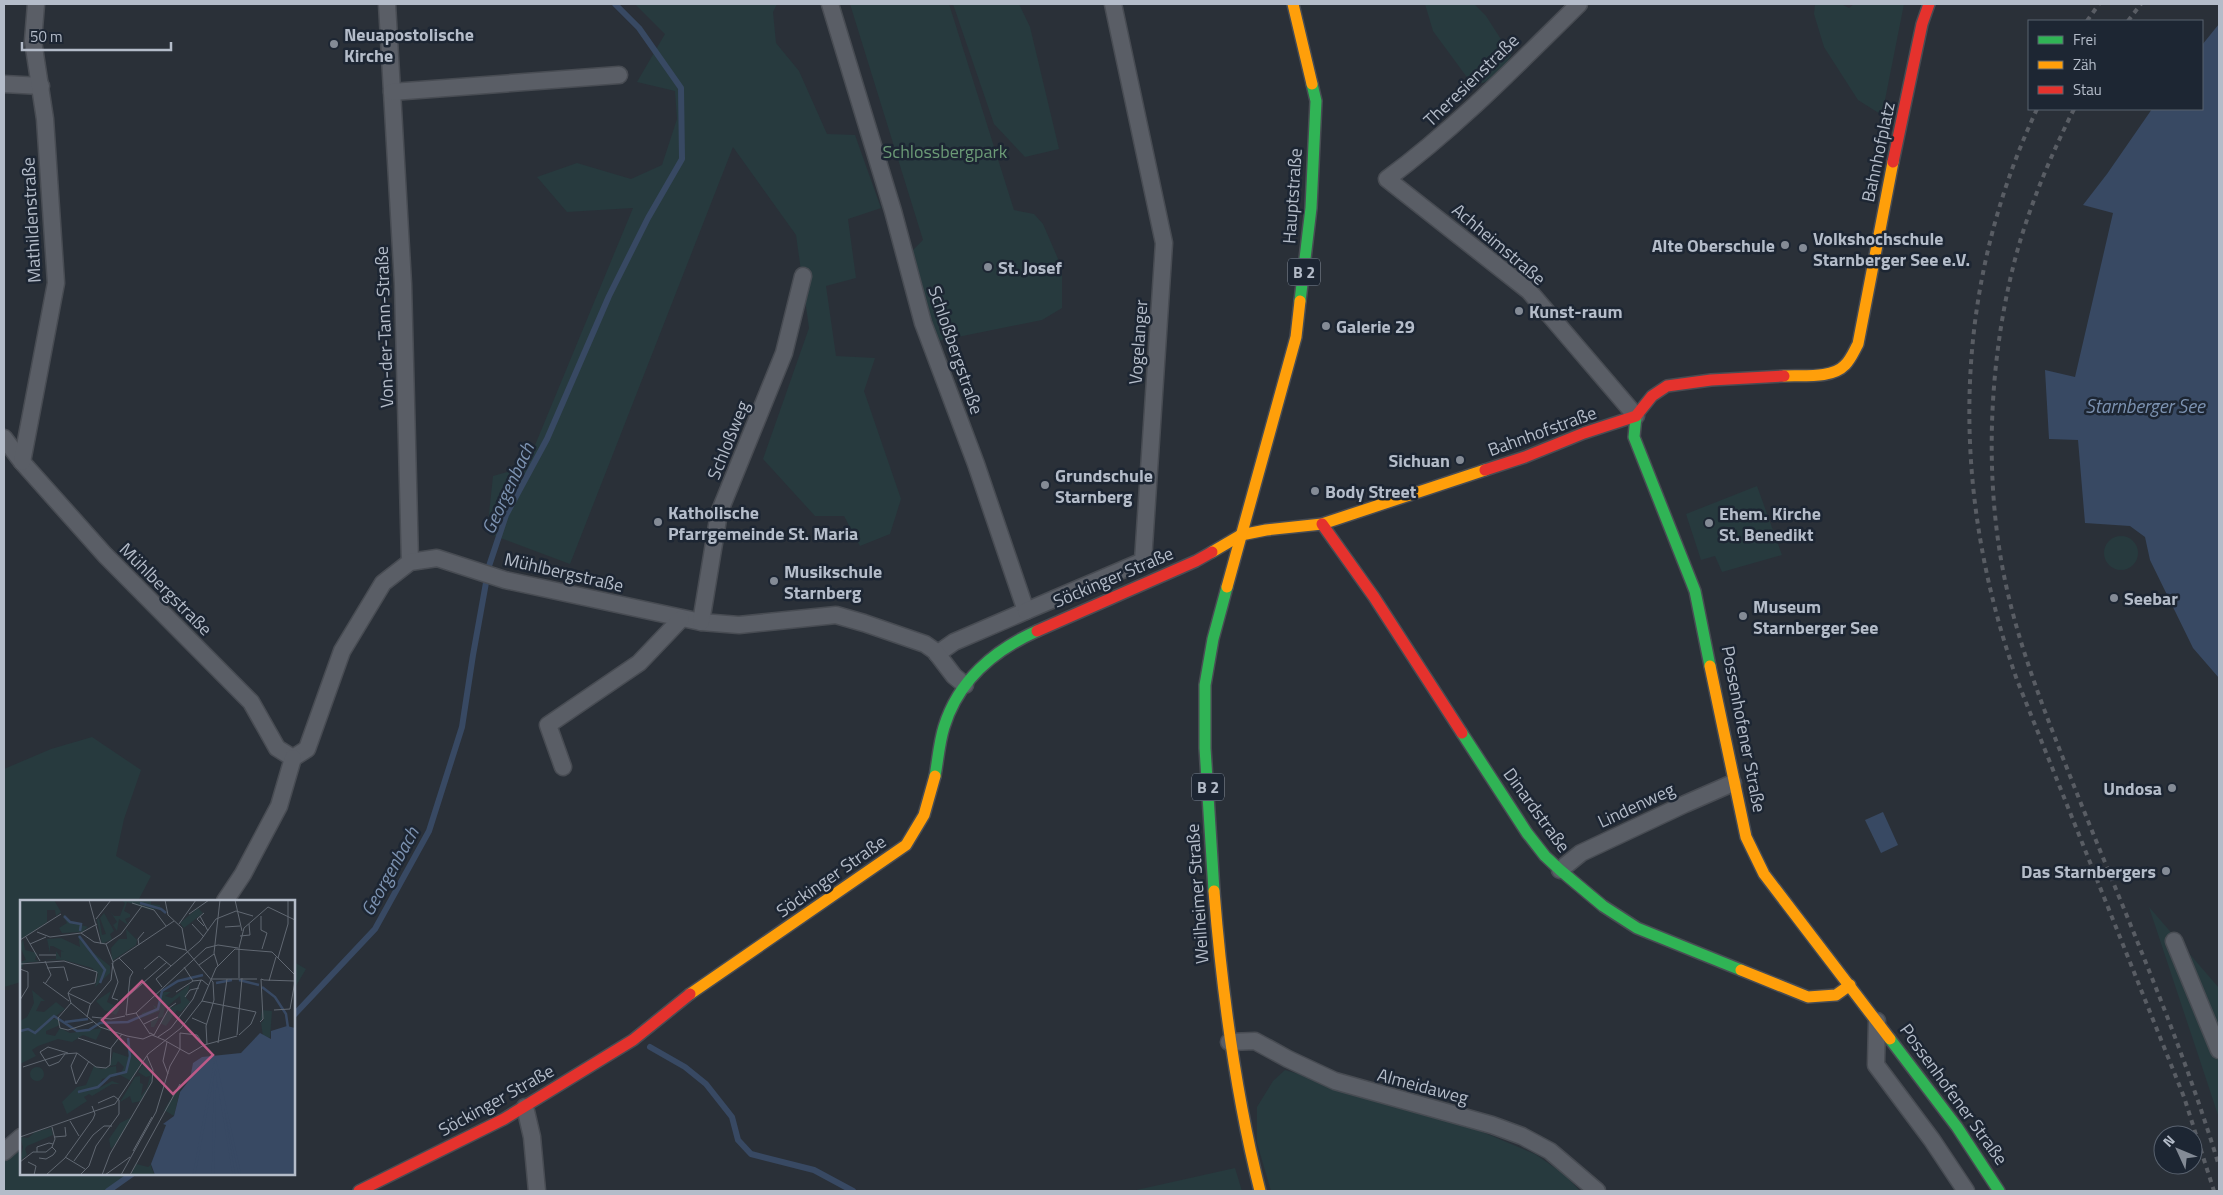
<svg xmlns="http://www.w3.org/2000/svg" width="2223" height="1195" viewBox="0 0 2223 1195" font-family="'Titillium Web',sans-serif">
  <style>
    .green { fill: #273a3e }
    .water { fill: #384963 }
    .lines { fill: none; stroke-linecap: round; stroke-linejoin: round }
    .stream { stroke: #384963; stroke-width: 6 }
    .street-casing { stroke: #484c53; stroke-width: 19 }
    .fast-casing { stroke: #484c53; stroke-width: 14 }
    .slow-casing { stroke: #484c53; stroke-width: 14 }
    .jam-casing { stroke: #484c53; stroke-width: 14 }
    .street { stroke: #5a5e66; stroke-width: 16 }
    .fast { stroke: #30b455; stroke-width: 11 }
    .slow { stroke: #ff9f0a; stroke-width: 11 }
    .jam { stroke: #e5322d; stroke-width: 11 }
    .rail { stroke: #595d64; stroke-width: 4; stroke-dasharray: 5 5; stroke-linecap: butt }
    .poi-dot { fill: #848b96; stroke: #1d2633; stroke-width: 2 }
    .labels { text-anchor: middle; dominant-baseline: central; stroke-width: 5; stroke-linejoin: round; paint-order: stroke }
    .shield { fill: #1d2633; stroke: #878f9c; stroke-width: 1 }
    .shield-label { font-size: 16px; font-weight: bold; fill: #b4bcc9 }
    .poi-label { font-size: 18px; font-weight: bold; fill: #b4bcc9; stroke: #1d2633; text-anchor: start }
    .street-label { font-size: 18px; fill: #b4bcc9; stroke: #1d2633 }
    .park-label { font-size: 18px; fill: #6b9a76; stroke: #1d2633 }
    .water-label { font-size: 19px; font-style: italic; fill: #7c92b1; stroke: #1d2633 }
    .inset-river { fill: none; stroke: #384963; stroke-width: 2.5 }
    .inset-road { fill: none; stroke: #616872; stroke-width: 1 }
    .view { fill: #bc5a87; fill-opacity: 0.15; stroke: #bc5a87; stroke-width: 2.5 }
    .inset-edge { fill: none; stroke: #b4bcc9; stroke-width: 2.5 }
  </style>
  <rect width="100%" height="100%" fill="#2a3038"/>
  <!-- green -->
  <g class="green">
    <path d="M635,4H777L773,12L776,43L799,71L827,134L855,135L881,208L848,219L856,278L826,286L836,356L875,358L864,391L901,499L890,534L860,546L844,516H815L763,459L809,328L796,235L733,147L570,564L487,533L493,476L526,467L633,208L567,212L537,177L577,163L631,179L662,165L677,119L675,91L637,82L665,34Z"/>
    <path d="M850,4H949L1014,210L1034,214L1043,224L1062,268V308L1042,320L938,341L911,252L923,240Z"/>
    <path d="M953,4H1019L1030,27L1059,149L1025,157L994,124Z"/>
    <path d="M1425,4H1474L1486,16L1511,55L1505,67L1495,79L1479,84L1469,80L1433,31Z"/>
    <path d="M1815,4H1841L1849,8L1854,4H1904L1882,115L1858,100L1824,47L1814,14Z"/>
    <path d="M1757,486L1782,555L1722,572L1715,556L1701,560L1686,514Z"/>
    <circle cx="2121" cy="553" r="17"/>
    <path d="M92,737L141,770L124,819L116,856L151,876L138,901H21V982L4,987V769L51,749Z"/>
    <path d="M2149,907L2219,988V1118Z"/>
    <path d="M294,962L306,969L294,989Z"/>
    <path d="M1285,1070L1442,1115L1535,1154L1564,1174L1580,1191H1271L1257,1143V1107L1273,1081Z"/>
    <path d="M21,1137V1174H134L110,1191H4V1152Z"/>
    <path d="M1235,1168L1242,1191H1132Z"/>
  </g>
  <!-- water -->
  <g class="water">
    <path d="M2219,24V678L2193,648L2150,560L2145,537L2130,526L2085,523L2078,440L2049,439L2045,370L2075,377L2113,213L2083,205L2107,174L2152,109H2202V45Z"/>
    <path d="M1883,812L1898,845L1881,853L1865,820Z"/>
  </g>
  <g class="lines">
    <!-- stream -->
    <g class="stream">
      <path d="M294,1015L375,929L429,831L462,727L473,655L489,566L506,515L547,439L609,296L648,218L682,159L681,88L639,28L615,4"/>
      <path d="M650,1047L685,1067L706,1084L732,1117L738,1140L751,1154L814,1170L853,1191"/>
      <path d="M108,1191L132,1174"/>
    </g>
    <!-- street casing -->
    <g class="street-casing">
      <g id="street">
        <path d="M387,4L403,284L410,562"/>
        <path d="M830,4L893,211L923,323L976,464L1026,611L954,642L937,654"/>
        <path d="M1579,4C1517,65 1457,127 1387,179L1529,291L1636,416"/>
        <path d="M4,84L41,86"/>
        <path d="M392,92L619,75"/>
        <path d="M4,438L22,462L105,555L251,702L277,748L293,758L307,749L342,651L383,583L410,562L437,558L505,580L701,622L739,625L836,615L864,623L925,644L935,651L954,676L965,685"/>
        <path d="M22,462L56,283L45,119L33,41L36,4"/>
        <path d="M1026,611L1143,561L1164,243L1113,4"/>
        <path d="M701,622L719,513L784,353L803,276"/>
        <path d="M563,767L548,725L639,663L681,619"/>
        <path d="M1560,870L1581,853L1685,804L1733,783"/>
        <path d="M225,901L243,874L279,806L293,758"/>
        <path d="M2174,941L2219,1050"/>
        <path d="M1877,1021L1876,1065L1932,1140L1966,1191"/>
        <path d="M1229,1042L1255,1041L1288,1059L1335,1081L1492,1125L1522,1136L1550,1151L1597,1191"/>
        <path d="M525,1107L532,1137L537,1191"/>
        <path d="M4,1152L21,1137"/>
      </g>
    </g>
    <!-- fast casing -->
    <g class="fast-casing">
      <g id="fast">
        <path d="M1300,301L1311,208L1316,101L1312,84"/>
        <path d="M1636,416L1634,437L1695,591L1710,666"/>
        <path d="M1462,733L1527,833L1545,856L1560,870L1603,906L1637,928L1741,970"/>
        <path d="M935,776C938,760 939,743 944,727C958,681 994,650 1037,631"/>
        <path d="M1214,891L1205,748V685L1213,639L1227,587"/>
        <path d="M1890,1039L1957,1127L1999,1191"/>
      </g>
    </g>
    <!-- slow casing -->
    <g class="slow-casing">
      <g id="slow">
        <path d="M1293,4L1312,84"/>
        <path d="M1784,376C1802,375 1832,379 1845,365C1851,359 1854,351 1858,344L1893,162"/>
        <path d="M1212,552L1241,535L1266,530L1322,524L1485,470"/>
        <path d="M1227,587L1296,337L1300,301"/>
        <path d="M1710,666L1746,837L1764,874L1890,1039"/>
        <path d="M1214,891C1222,992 1235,1092 1260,1191"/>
        <path d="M1741,970L1808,997L1836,995L1850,985"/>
        <path d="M690,994L906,845L924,815L935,776"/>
      </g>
    </g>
    <!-- jam casing -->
    <g class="jam-casing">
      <g id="jam">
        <path d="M1893,162L1922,24L1929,4"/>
        <path d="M1485,470L1525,457L1584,433L1636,416L1652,396L1667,386L1711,380L1784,376"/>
        <path d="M1322,524L1374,597L1462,733"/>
        <path d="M1037,631L1196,561L1212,552"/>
        <path d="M359,1191L504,1119L633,1040L690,994"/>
      </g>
    </g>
    <!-- street -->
    <use href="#street" class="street"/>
    <!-- fast -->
    <use href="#fast" class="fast"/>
    <!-- slow -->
    <use href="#slow" class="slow"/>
    <!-- jam -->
    <use href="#jam" class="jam"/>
    <!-- rail -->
    <g class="rail">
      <path d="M2087,21L2099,4"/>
      <path d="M2128,21L2141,4"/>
      <path d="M2037,109C1951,293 1950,490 2017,680L2184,1097L2214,1191"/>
      <path d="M2074,109C2053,151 2035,193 2021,238C1989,345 1982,476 2006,585C2021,654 2048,720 2074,786C2124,912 2180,1036 2219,1166"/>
    </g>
  </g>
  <!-- markers -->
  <g class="poi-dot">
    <circle cx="334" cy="44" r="5"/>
    <circle cx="1785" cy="245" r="5"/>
    <circle cx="1803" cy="248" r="5"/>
    <circle cx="988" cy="267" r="5"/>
    <circle cx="1519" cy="311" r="5"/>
    <circle cx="1326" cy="326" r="5"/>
    <circle cx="1460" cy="460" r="5"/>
    <circle cx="1045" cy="485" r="5"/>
    <circle cx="1315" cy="491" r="5"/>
    <circle cx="658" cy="522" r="5"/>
    <circle cx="1709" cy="523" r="5"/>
    <circle cx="774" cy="581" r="5"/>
    <circle cx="2114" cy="598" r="5"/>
    <circle cx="1743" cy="616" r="5"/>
    <circle cx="2172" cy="788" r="5"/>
    <circle cx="2166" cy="871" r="5"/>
  </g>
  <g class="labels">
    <!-- shield labels -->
    <g class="shield">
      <rect x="1288" y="258.5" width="32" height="27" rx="4"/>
      <rect x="1192" y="773.5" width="32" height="27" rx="4"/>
    </g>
    <g class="shield-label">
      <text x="1304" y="272">B 2</text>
      <text x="1208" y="787">B 2</text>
    </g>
    <!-- poi labels -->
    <g class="poi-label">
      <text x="344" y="34">Neuapostolische<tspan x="344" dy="21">Kirche</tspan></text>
      <text x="1813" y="238">Volkshochschule<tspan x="1813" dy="21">Starnberger See e.V.</tspan></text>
      <text x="1775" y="245" text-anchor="end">Alte Oberschule</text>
      <text x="998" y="267">St. Josef</text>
      <text x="1529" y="311">Kunst-raum</text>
      <text x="1336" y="326">Galerie 29</text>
      <text x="1450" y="460" text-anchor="end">Sichuan</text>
      <text x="1055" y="475">Grundschule<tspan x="1055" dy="21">Starnberg</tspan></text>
      <text x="1325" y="491">Body Street</text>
      <text x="668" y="512">Katholische<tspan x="668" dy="21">Pfarrgemeinde St. Maria</tspan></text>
      <text x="1719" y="513">Ehem. Kirche<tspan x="1719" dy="21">St. Benedikt</tspan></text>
      <text x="784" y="571">Musikschule<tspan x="784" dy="21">Starnberg</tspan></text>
      <text x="2124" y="598">Seebar</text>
      <text x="1753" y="606">Museum<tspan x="1753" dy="21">Starnberger See</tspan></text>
      <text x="2162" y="788" text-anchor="end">Undosa</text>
      <text x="2156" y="871" text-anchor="end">Das Starnbergers</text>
    </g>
    <!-- street labels -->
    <g class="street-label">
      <text transform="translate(1471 80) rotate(-44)">Theresienstraße</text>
      <text transform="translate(1878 152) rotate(-78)">Bahnhofplatz</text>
      <text transform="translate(1292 196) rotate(-86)">Hauptstraße</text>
      <text transform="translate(31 220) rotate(-93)">Mathildenstraße</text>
      <text transform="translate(1499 244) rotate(40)">Achheimstraße</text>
      <text transform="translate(384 327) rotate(-92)">Von-der-Tann-Straße</text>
      <text transform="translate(1138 342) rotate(-86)">Vogelanger</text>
      <text transform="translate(956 350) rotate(71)">Schloßbergstraße</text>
      <text transform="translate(1542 431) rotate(-20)">Bahnhofstraße</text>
      <text transform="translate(728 440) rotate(-68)">Schloßweg</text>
      <text transform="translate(564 572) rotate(13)">Mühlbergstraße</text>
      <text transform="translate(1113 577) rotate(-23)">Söckinger Straße</text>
      <text transform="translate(166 589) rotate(45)">Mühlbergstraße</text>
      <text transform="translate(1744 729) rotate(79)">Possenhofener Straße</text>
      <text transform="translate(1636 805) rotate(-25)">Lindenweg</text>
      <text transform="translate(1537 810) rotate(54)">Dinardstraße</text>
      <text transform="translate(831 876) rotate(-35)">Söckinger Straße</text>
      <text transform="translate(1197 894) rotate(-94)">Weilheimer Straße</text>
      <text transform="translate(1423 1086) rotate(15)">Almeidaweg</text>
      <text transform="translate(1954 1094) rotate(54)">Possenhofener Straße</text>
      <text transform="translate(496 1100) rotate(-29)">Söckinger Straße</text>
    </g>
    <!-- park labels -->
    <g class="park-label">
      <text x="945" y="151">Schlossbergpark</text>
    </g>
    <!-- water labels -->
    <g class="water-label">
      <text x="2145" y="405">Starnberger See</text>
      <text transform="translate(507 488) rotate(-65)">Georgenbach</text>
      <text transform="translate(389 871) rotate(-61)">Georgenbach</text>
    </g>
  </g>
  <!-- overview -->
  <g transform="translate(20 900)">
    <rect width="275" height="275" fill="#2a3038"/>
    <path d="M0,0H34L41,12L36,16L35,10H27V22L0,40ZM101,0H131V4L140,5V9L130,10L107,2L104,11L110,14V17L105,19L108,25L99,19L97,31L93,25L97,22L90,11L94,16H100L105,3ZM178,8L183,13L164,28L160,23ZM42,13L48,21L68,27L62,32L42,33L39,28L47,23ZM84,13L94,31L90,34L92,39L82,44L77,20L79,18L82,35L86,34L80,18ZM106,29L117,40L116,45L92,61L91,48L99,39H107ZM58,34L70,50L90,66V73L75,87L78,74L72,68L44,60L21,59H36V51L41,58V51L44,52L33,46H30V53L27,39L41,38L60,47ZM3,39L5,50L17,53L15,60L20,61L4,63L2,68L0,62L6,60L0,47ZM170,84L166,98L170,102L161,112L157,110L146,126L140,123L150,108L161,103L160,96L145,108L143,117L139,118L134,127H131V121L137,119L140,111L121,118L122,113L135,109L133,105L139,108L140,95L144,92H151L145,96L152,98ZM12,90L25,101H21L16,111L24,112L36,102L45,109L32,119H38L40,125L26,131V134L35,136L40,128L50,133L82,128L76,140L63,135L52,142L38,139L18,146L12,150L16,156L0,164V121L7,117L14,103ZM91,91L87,102L100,108L96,115L84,110L76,101ZM242,110L252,111L250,138L243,136L241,123L243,121L244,119L240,121ZM93,152L108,157L110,152L123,160L111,181L100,175L104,167L98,161L96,165L90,166ZM127,158L132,179L121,201L112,203L110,196L100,202L115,177L120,176V183L123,184L121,196L127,188L130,176L126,177L118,172ZM74,166L81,169L96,166L97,176L82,179L79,188L92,181L100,184H92L72,196L69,194L64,197L67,201L47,214L42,202L57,187L66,185ZM10 174a7 7 0 1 1 14 0a7 7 0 1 1-14 0ZM161,182L160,190L154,216L144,210ZM112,217L97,242L91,249L89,239L100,223ZM31,228L33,235L7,246L5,249L7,255L0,261L3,247L0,237L8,238L15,232ZM134,262L131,267L135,275H111L116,264L128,267Z" fill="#273a3e"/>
    <path d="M267,126L275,128V275H135L131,264L146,225L143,224L154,216L160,192L170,179L173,163L182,157L221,153L240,133L251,139V131Z" fill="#384963"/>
    <path class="inset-river" d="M120,3L141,9L146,13M44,16L50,22L61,24L60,31M59,36L85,70L80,83M219,80L239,85M196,83L212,80M242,87L255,97L266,114L268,128M45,122L68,119M0,131L8,129L15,133L34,116L57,131L69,130L80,123L108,122L138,109L142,91L158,81L183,75M195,161L220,275M197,174L214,275M58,192L78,187L90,176L106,172L110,156L108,138M174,275L195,164M193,275L195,177"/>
    <path class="inset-road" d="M69,0L81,44M145,0L148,15L162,28L166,50L193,82L194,100L186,126L187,144M215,0L222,31M112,3L134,10L146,26M184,13L177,19L184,26M169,14L189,0M180,16L188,31M241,16V30L247,33L242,49M76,19L91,0M159,24L176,0M172,24L184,37M205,27L220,26M17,32L30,37L61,33L77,24M61,33L74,42L86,44L101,34L122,6M220,36L230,35L229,24M6,37L20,61M0,40L41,14M10,44L26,37M86,44L93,62M119,45L118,39L124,32M146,45L166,50M19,55H36M99,58L113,72L110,77L106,115L116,113M258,58L268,24V0M25,61L31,75L25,84M92,63L98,82L92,98L98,100M0,64L44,61L77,72L75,83L52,88L48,93M179,65L194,54M198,66L194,53L200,0M164,67L173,81M27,68L44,67L48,81M0,69L8,72V87L0,100M124,69L139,56L151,66M219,78V48L224,28L248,7L275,20M192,79H237M244,80L275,81M249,81L256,57M23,82L49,101M142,87L136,79L180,41L196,19L216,11L233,16M156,92L173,81L182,80L188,85M48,93L51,103L80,127L107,136L123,139L132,135L144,140M48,93L71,104M107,97L147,62M165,97L170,90L179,88M182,101L236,112M51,103L38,118L40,128L48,130L73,122M254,110L270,109L275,81M116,113L186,48L198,45L218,48M116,113L130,134M67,117L70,105L91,80L93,62L154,21M72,117L91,119L105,116M172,118L186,124M240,122L243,119L241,79L244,80M124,124L138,117M130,133L134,135L149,108L156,103M217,135L222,78M219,135L231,124L236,112M138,137L151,128L173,99L181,80M58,138L91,149M147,142L143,161L148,174M198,143L207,79M184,145L177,135L160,133V149L169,154L184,145L217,136M57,153L51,166L56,184L69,161M45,154L39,162L29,166L20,152L28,147L48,153M3,167L43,154L57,153L76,167L86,168L90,165L91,148L102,134M50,221L59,236M0,237L95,204L128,154L161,128L182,101L196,68L215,49L252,52L275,75M34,237L46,236L45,227M113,251L132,217M17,252V247L29,243L33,244M45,257L65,269M19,258L26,259L33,255L36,251L32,247M54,261L73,235L84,226H92M0,262L13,252H26L32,247L35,239L32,227M8,262L16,266L14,275M26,275L45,258L73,219L75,214L72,206M60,275L69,266L76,246L99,214V200L94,196L78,203M82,275L90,254L132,182L133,170L127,156M85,275L110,257M101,275L136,212L150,166L160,149L144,140M110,275L160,184"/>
    <path class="view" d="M122,81L193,155L153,194L82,120Z"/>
    <rect width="275" height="275" class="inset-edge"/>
  </g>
  <!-- border -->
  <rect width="2223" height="1195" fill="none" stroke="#b4bcc9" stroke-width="10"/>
  <!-- legend -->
  <rect x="2028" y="20" width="175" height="90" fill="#1d2633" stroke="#59626f"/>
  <rect x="2038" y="36" width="25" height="8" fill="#30b455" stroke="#59626f"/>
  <text x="2073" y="45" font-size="15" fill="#b4bcc9">Frei</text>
  <rect x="2038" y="61" width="25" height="8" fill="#ff9f0a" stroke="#59626f"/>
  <text x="2073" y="70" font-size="15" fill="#b4bcc9">Zäh</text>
  <rect x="2038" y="86" width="25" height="8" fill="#e5322d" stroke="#59626f"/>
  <text x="2073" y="95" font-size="15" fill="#b4bcc9">Stau</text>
  <!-- north arrow -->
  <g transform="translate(2178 1150) rotate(314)"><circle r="24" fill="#1d2633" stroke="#59626f"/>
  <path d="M0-4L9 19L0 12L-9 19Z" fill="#848b96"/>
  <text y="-8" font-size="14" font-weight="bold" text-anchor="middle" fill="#b4bcc9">N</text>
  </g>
  <!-- scale -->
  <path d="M22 42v8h149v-8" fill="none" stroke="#b4bcc9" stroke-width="2.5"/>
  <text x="30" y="42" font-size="15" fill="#b4bcc9" stroke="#1d2633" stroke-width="4" paint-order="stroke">50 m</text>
</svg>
